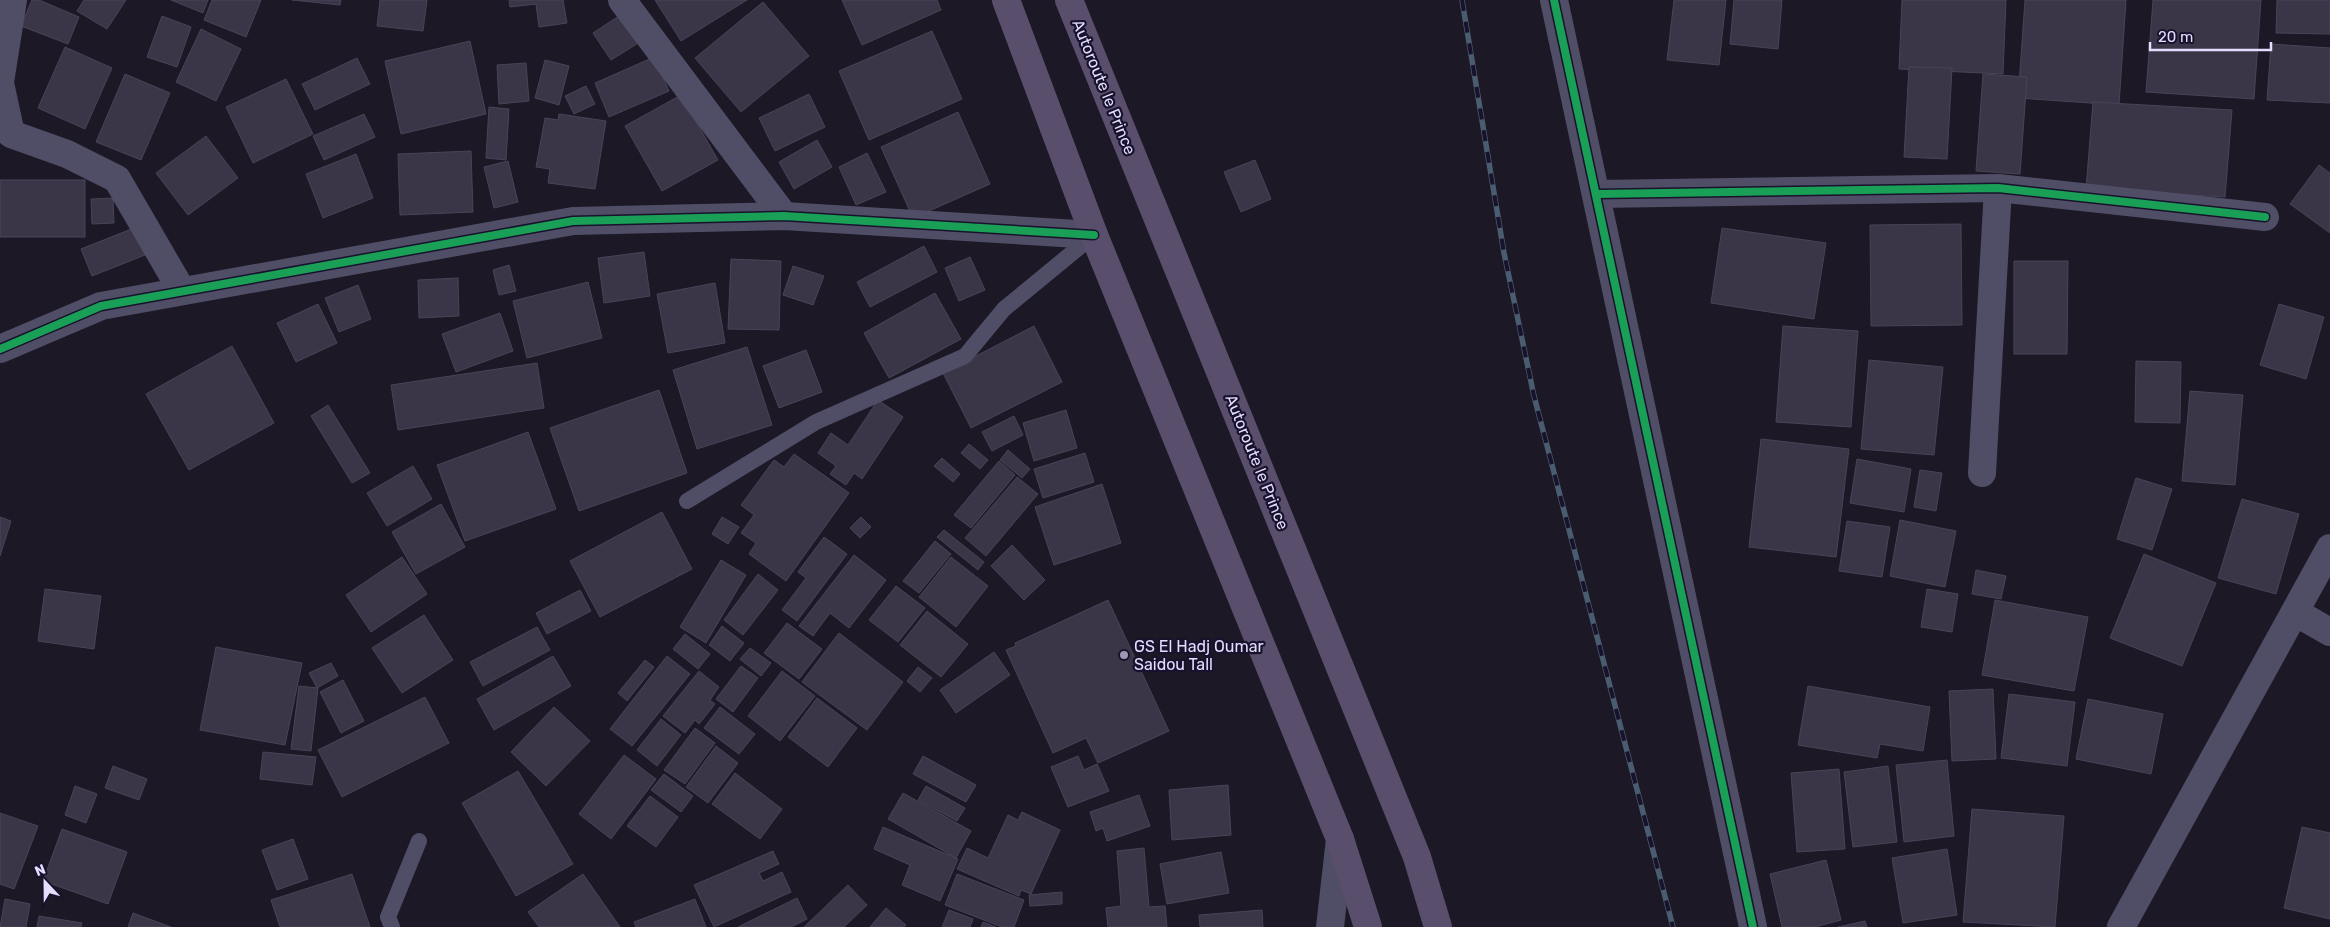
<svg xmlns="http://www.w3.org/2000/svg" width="2330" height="927" viewBox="0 0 2330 927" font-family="Rubik,sans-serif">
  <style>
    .building { fill: #3b3647; stroke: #494358 }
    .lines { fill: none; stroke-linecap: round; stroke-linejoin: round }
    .service { stroke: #504e66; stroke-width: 16 }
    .minor { stroke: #504e66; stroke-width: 28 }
    .primary { stroke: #594e6b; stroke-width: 28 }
    .rail-casing { stroke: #4a5c6f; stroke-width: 5.5 }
    .rail { stroke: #18122c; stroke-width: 4; stroke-dasharray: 11; stroke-linecap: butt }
    .cycleway-casing { stroke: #18122c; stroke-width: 11 }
    .cycleway { stroke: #1a9f57; stroke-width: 8 }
    .poi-dot { fill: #9d98b3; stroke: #18122c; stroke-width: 2 }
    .labels { text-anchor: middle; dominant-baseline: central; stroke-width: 4.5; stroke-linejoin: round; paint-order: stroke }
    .street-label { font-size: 16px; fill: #e3ddff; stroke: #18122c }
    .poi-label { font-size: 16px; fill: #e3ddff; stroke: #18122c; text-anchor: start }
  </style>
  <rect width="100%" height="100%" fill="#1c1826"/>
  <!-- building -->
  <g class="building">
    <path d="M32,0H39L79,17L68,44L21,26Z"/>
    <path d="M84,0H126L107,29L77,11Z"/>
    <path d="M171,0H208L203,13Z"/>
    <path d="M212,0H261L246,37L204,20Z"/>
    <path d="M292,0H341L340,5Z"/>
    <path d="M380,0H427L423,31L377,26Z"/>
    <path d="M509,0H563L567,23L539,27L536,4L510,7Z"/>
    <path d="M655,0H747L681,41Z"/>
    <path d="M842,0H937L941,10L862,45Z"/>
    <path d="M1674,0H1726L1719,65L1667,60Z"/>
    <path d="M1734,0H1782L1778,49L1730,44Z"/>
    <path d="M1902,0H2006L2003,74L1899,69Z"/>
    <path d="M2025,0H2126L2119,105L2018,98Z"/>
    <path d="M2153,0H2261L2254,99L2146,92Z"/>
    <path d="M2277,0H2330V34L2276,33Z"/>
    <path d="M763,2L809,56L741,112L695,58Z"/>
    <path d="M622,14L640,42L611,60L593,33Z"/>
    <path d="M162,16L191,27L177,67L147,57Z"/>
    <path d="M201,29L241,49L216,101L176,82Z"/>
    <path d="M932,31L962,99L869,140L839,71Z"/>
    <path d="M470,41L486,114L401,134L385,61Z"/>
    <path d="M2271,44L2330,48V103L2267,100Z"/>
    <path d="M65,47L112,68L85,129L38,108Z"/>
    <path d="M654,57L669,91L609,117L595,83Z"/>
    <path d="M357,58L370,84L315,110L302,84Z"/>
    <path d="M545,60L569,66L559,105L535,98Z"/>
    <path d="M526,63L529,101L499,104L497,65Z"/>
    <path d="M1909,67L1952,68L1947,159L1904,157Z"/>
    <path d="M125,74L170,93L141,160L96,142Z"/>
    <path d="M1983,74L2027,77L2020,174L1976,171Z"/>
    <path d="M286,79L313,134L253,163L226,107Z"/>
    <path d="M586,86L595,104L574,114L565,96Z"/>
    <path d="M809,94L825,127L775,151L759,118Z"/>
    <path d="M681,95L718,160L662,191L625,126Z"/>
    <path d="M2093,102L2232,110L2225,197L2086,189Z"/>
    <path d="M489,107L509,109L506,160L486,158Z"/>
    <path d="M958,112L990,184L913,218L881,147Z"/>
    <path d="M364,114L375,137L324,160L313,136Z"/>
    <path d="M559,114L606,121L595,189L548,183L550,169L536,167L545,118L558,120Z"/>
    <path d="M206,136L238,178L188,215L156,173Z"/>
    <path d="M817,140L832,167L794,189L779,162Z"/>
    <path d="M471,151L473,212L400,215L398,154Z"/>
    <path d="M867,153L886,192L856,205L839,167Z"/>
    <path d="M356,154L373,198L323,218L306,174Z"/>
    <path d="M1255,160L1271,199L1241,212L1224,172Z"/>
    <path d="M508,161L518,202L494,208L484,167Z"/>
    <path d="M2319,165L2330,173V233L2290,204Z"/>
    <rect x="0" y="180" width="85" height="57"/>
    <path d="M113,198L114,223L92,224L91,199Z"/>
    <path d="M1961,224L1962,325L1871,326L1870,225Z"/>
    <path d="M134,228L145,255L92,276L81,249Z"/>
    <path d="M1722,228L1826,243L1814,319L1711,303Z"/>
    <path d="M924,246L937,272L870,307L857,282Z"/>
    <path d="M644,252L650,296L604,303L598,258Z"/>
    <path d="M970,257L985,290L959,301L945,268Z"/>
    <path d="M731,259L781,261L779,330L728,329Z"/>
    <path d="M2014,261H2068L2067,354H2014Z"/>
    <path d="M509,265L516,291L499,295L493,270Z"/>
    <path d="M793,266L824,276L813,305L783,295Z"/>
    <path d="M458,278L459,316L419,318L418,280Z"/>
    <path d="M588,282L602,338L527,358L513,301Z"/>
    <path d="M715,283L725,343L668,353L657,294Z"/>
    <path d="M358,285L371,319L339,332L325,298Z"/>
    <path d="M935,293L961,339L889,378L864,333Z"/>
    <path d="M318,304L337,343L296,362L277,323Z"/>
    <path d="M2279,304L2324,317L2306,379L2260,365Z"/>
    <path d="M500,313L513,351L456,372L442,334Z"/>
    <path d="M1034,326L1062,382L971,428L943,373Z"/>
    <path d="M1783,326L1858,331L1851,427L1776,422Z"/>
    <path d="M232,346L274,423L189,470L146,394Z"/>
    <path d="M747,347L772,425L697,449L673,370Z"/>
    <path d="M806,350L822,392L779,408L763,366Z"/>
    <path d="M1869,360L1943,367L1934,455L1861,449Z"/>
    <path d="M2136,361L2181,362L2180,423L2135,422Z"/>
    <path d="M537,363L544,408L398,430L391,385Z"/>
    <path d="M659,390L687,473L579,511L550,428Z"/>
    <path d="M2190,391L2243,395L2235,485L2182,481Z"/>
    <path d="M878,400L903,417L862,479L854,473L846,485L830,474L836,466L818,453L831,433L848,445Z"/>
    <path d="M328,405L370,473L352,483L311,416Z"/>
    <path d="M1066,410L1077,448L1034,461L1023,423Z"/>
    <path d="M1014,416L1023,435L992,451L982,432Z"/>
    <path d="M528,432L556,509L465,541L437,465Z"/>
    <path d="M1761,439L1849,449L1836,557L1749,547Z"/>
    <path d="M969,444L988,460L980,469L961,453Z"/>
    <path d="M1008,450L1030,469L1022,478L1000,460Z"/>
    <path d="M1085,453L1094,482L1043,498L1034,469Z"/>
    <path d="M794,454L849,493L786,581L749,554L756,543L741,533L754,515L741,505L774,460L784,467Z"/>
    <path d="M942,458L960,474L953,482L934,466Z"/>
    <path d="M1857,459L1911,469L1904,512L1850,503Z"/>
    <path d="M999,461L1015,475L971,528L954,515Z"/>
    <path d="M413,466L432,499L387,526L367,493Z"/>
    <path d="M1920,470L1942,473L1936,511L1914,507Z"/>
    <path d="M1017,477L1038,494L986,556L965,538Z"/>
    <path d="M2136,478L2172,489L2152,550L2117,539Z"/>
    <path d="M1102,484L1121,543L1054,565L1035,507Z"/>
    <path d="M2242,499L2299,514L2276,594L2218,578Z"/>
    <path d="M441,504L465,547L416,574L392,532Z"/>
    <path d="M662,512L692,569L600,617L570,561Z"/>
    <path d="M0,517L11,521L0,556Z"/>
    <path d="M722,517L739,527L728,544L712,534Z"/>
    <path d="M861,517L871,527L860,538L850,528Z"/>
    <path d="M1900,520L1956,531L1945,587L1890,576Z"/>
    <path d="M1847,521L1890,527L1882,577L1839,571Z"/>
    <path d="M944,530L984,562L978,570L937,537Z"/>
    <path d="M824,537L847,554L797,621L782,610L806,578L798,572Z"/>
    <path d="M935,541L951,554L919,593L903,581Z"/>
    <path d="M1012,545L1045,580L1024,600L991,566Z"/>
    <path d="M2144,554L2216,583L2182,666L2110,638Z"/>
    <path d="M854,555L886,580L849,628L830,613L813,636L799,626Z"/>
    <path d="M402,557L427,594L371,632L346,595Z"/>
    <path d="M951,557L988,586L956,627L919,597Z"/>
    <path d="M721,560L746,575L706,643L680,627Z"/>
    <path d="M1976,570L2006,576L2001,599L1972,594Z"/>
    <path d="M758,574L778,590L743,635L724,620Z"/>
    <path d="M896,586L925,608L898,642L869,620Z"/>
    <path d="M45,589L101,596L94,649L38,641Z"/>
    <path d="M1927,589L1958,594L1952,632L1921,627Z"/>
    <path d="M580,590L591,611L547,634L536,613Z"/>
    <path d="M1108,600L1169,731L1098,763L1086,738L1053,753L1006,650L1016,646L1015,643Z"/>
    <path d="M1995,600L2088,617L2074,691L1982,675Z"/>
    <path d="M927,611L968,644L941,677L900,645Z"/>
    <path d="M424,615L453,660L402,693L372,648Z"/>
    <path d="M787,623L822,649L799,679L764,653Z"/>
    <path d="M722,626L744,643L730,661L709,645Z"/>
    <path d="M537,627L550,650L483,686L470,662Z"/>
    <path d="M839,633L903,682L867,730L802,682Z"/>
    <path d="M685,634L710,654L698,669L673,649Z"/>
    <path d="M216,647L302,663L285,745L200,730Z"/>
    <path d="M750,648L771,663L761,676L740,659Z"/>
    <path d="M994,652L1010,675L956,713L940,690Z"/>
    <path d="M553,656L571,686L494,730L477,699Z"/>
    <path d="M667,656L690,674L632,746L610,729Z"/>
    <path d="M645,660L654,667L627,701L618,693Z"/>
    <path d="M331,663L338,676L317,688L309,673Z"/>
    <path d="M741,666L758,678L733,712L716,699Z"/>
    <path d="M918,667L932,678L920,692L907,681Z"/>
    <path d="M699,671L719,687L710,700L715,704L699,724L695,720L685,733L663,716Z"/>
    <path d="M782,671L815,696L780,741L748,716Z"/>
    <path d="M343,680L364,721L341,733L320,692Z"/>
    <path d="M299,686L318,688L311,751L291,749Z"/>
    <path d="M1808,686L1930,707L1923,751L1880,744L1877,758L1798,745Z"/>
    <path d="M1993,689L1996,759L1952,761L1949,691Z"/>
    <path d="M2009,694L2075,702L2067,766L2001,758Z"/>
    <path d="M425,697L449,743L342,797L318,750Z"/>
    <path d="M817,698L857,728L828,767L788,737Z"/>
    <path d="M2088,699L2163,714L2151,774L2076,759Z"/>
    <path d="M554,707L590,741L546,786L511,752Z"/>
    <path d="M720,707L755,734L739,754L704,728Z"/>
    <path d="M661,719L681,735L657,766L637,750Z"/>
    <path d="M695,728L715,743L685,784L664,770Z"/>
    <path d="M716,746L738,763L708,803L686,787Z"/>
    <path d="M263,752L316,757L312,785L260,779Z"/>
    <path d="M624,755L656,779L611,839L579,814Z"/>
    <path d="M923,756L976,785L966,802L913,774Z"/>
    <path d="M1078,756L1084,770L1097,764L1109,791L1068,807L1051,767Z"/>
    <path d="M1947,760L1954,836L1904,842L1896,765Z"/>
    <path d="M113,766L147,779L139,800L105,788Z"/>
    <path d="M1888,766L1897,842L1853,847L1844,772Z"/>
    <path d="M1839,769L1845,849L1797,852L1791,773Z"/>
    <path d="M518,771L573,864L516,896L462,803Z"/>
    <path d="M735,773L782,809L760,839L712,804Z"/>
    <path d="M664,774L693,796L681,812L651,790Z"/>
    <path d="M1228,785L1231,835L1172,840L1169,790Z"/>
    <path d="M75,786L97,794L86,823L65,815Z"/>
    <path d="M926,786L965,808L957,821L918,800Z"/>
    <path d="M903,793L971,831L956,858L888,819Z"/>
    <path d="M1139,795L1150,826L1107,841L1103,828L1096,831L1090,812Z"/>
    <path d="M650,796L678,817L656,847L627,826Z"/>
    <path d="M1972,809L2064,816L2055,927L1963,922Z"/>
    <path d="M1022,812L1060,830L1031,894L1021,890L1019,896L957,869L967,848L988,858L1008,815L1018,820Z"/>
    <path d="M0,813L38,826L14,889L0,884Z"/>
    <path d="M883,827L958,859L940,901L902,885L910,865L874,849Z"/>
    <path d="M2302,827L2330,833V919L2284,908Z"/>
    <path d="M62,829L127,852L108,904L43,881Z"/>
    <path d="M293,839L308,879L277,890L262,850Z"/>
    <path d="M1144,848L1149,907L1165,906L1167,927H1108L1106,908L1121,906L1117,851Z"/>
    <path d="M1947,849L1957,915L1903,923L1892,858Z"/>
    <path d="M773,851L779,864L759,873L763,881L782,872L791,892L714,927L694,885Z"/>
    <path d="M1221,852L1229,893L1167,904L1160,864Z"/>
    <path d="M1826,860L1841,920L1815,927H1782L1770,874Z"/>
    <path d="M352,874L370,927H280L271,900Z"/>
    <path d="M583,874L620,927H539L528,912Z"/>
    <path d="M957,874L1024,900L1014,927H1002L945,905Z"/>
    <path d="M848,885L867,905L844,927H804Z"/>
    <path d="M1062,892V904L1030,906L1029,895Z"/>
    <path d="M797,898L807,919L791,927H738Z"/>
    <path d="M5,899L30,904L26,927H0Z"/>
    <path d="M695,899L706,927H636L634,922Z"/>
    <path d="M886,908L906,925L904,927H870Z"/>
    <path d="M949,910L973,919L970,927H942Z"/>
    <path d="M1262,910L1263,927H1200L1199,915Z"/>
    <path d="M133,913L171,927H128Z"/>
    <path d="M39,916L82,923L81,927H37Z"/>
    <path d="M1865,921L1867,927H1838Z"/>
    <path d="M983,922L996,927H981Z"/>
  </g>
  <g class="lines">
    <!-- service -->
    <g class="service">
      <path d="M687,501L816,422L965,356L1004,309L1094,235"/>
      <path d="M392,927L388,917L419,841"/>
    </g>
    <!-- minor -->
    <g class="minor">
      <path d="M622,0L784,216"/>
      <path d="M1554,0L1753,927"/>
      <path d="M0,82L13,0"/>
      <path d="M0,83L11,134L67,154L117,179L182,291"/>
      <path d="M1597,194L1998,188L2265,217"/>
      <path d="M0,349L101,306L573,221L784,216L1094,235"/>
      <path d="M1982,473L1998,188"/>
      <path d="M2295,612L2330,632"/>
      <path d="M1330,927L1340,839"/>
      <path d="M2121,927L2330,548"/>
    </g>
    <!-- primary -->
    <g class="primary">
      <path d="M1006,0L1094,235L1340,839L1368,927"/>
      <path d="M1069,0L1417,857L1438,927"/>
    </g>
    <!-- rail casing -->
    <g class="rail-casing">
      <path id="rail" d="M1462,0L1504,253L1534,396L1673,927"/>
    </g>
    <!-- rail -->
    <use href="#rail" class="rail"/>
    <!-- cycleway casing -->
    <g class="cycleway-casing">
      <g id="cycleway">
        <path d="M1554,0L1753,927"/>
        <path d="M1597,194L1998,188L2265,217"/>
        <path d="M0,349L101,306L573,221L784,216L1094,235"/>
      </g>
    </g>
    <!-- cycleway -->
    <use href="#cycleway" class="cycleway"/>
  </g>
  <!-- markers -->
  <circle class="poi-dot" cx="1124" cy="655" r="5"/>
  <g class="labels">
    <!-- street labels -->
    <g class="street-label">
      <text transform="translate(1104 87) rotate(68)">Autoroute le Prince</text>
      <text transform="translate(1257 462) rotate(68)">Autoroute le Prince</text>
    </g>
    <!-- poi labels -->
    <g class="poi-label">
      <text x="1134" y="646">GS El Hadj Oumar<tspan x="1134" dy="18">Saidou Tall</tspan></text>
    </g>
  </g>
  <!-- north arrow -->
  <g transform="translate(45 882) rotate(338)" stroke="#18122c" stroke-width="4" paint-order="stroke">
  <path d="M0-4L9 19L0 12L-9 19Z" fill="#e3ddff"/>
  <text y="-8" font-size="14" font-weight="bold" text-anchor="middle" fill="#e3ddff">N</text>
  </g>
  <!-- scale -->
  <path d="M2150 42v8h121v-8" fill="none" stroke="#e3ddff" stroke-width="2.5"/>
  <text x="2158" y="42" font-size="15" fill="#e3ddff" stroke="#18122c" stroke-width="4" paint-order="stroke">20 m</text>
</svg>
